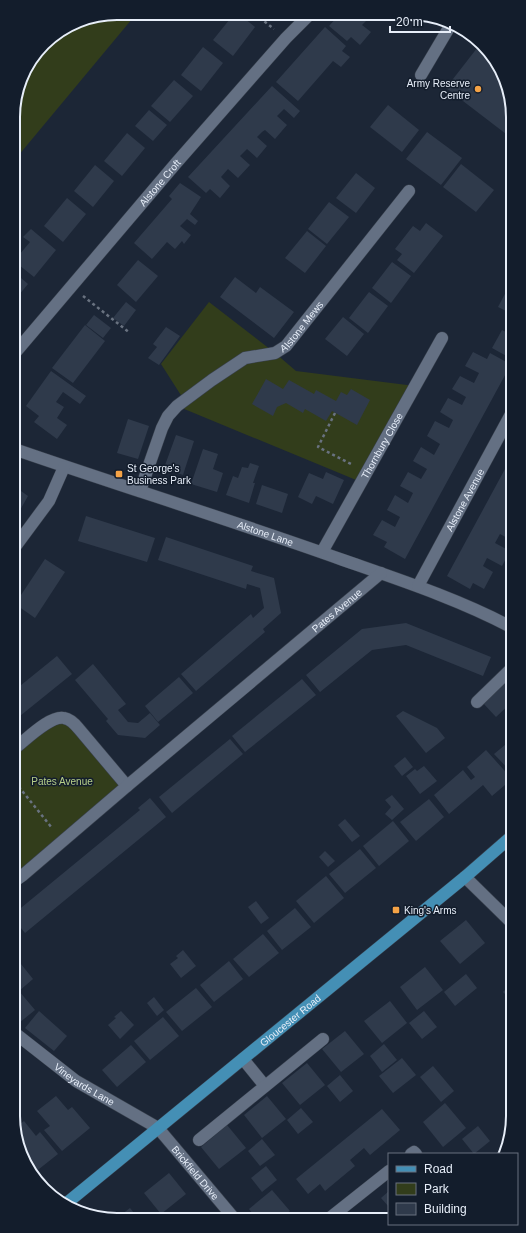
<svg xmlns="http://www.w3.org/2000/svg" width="526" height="1233" viewBox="0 0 526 1233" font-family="Helvetica,sans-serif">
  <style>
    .green { fill: #323d1b }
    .building { fill: #2f3a4b }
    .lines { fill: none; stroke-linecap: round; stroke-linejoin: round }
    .minor-casing { stroke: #38404d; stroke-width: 13 }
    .major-casing { stroke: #38404d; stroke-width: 13 }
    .path { stroke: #697280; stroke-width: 2.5; stroke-dasharray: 3 3; stroke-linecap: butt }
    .minor { stroke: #647083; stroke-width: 12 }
    .major { stroke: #448fb5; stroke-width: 12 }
    .poi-dot { fill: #f5a346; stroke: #131d2c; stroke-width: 1.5 }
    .labels { text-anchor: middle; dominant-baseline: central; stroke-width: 3; stroke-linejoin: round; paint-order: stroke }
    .poi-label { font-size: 10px; fill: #e7eef9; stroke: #131d2c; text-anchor: start }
    .street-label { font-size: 10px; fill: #e7eef9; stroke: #131d2c }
    .park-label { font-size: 10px; fill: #b7cf8a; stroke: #131d2c }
    .rim { fill: none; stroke: #e7eef9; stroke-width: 2 }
  </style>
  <rect width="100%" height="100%" fill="#1c2636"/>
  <!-- green -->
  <g class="green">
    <path d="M117,13H137L13,162V110L24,71L48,39L78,21Z"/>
    <path d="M209,302L275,353L296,371L415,386L361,482L177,406L184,400L161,364Z"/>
    <path d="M65,718L127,786L16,880L15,748Z"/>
  </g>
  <!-- building -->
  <g class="building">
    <path d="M234,14H239L255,27L233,56L213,40Z"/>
    <path d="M340,14L359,15L366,21L362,25L371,32L360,45L351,37L347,41L329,26Z"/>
    <path d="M408,15H427L420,24Z"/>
    <path d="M325,27L346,46L342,51L350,57L341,67L333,61L298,101L276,82Z"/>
    <path d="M481,43L510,90V137L446,88Z"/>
    <path d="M203,47L223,63L201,91L181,75Z"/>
    <path d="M174,80L193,96L170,122L151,106Z"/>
    <path d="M272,86L300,111L294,118L284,109L277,116L287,125L275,139L265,130L262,132L257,137L267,146L257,158L247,149L240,156L250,165L238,178L228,169L221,177L230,186L220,198L210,189L206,193L188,177Z"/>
    <path d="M388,105L419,130L402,152L370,127Z"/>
    <path d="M149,110L167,125L153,141L135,126Z"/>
    <path d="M427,132L462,158L441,185L406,159Z"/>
    <path d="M127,133L145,148L122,176L104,161Z"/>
    <path d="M461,164L494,190L476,212L443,187Z"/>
    <path d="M95,165L114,181L93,207L74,191Z"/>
    <path d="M356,173L375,188L356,213L336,198Z"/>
    <path d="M180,183L201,197L190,214L198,221L195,225L187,219L180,226L191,235L184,244L182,241L175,249L167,242L152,259L134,243L172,199L169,196Z"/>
    <path d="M67,198L86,214L63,242L44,226Z"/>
    <path d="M329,202L349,217L327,244L308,229Z"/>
    <path d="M426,223L443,236L414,273L397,260L402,254L395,249L413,226L420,231Z"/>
    <path d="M31,229L56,250L34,277L14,261L30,242L23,237Z"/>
    <path d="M307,231L326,246L305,273L285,258Z"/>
    <path d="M138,260L158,276L136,302L117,285Z"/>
    <path d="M392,262L411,276L391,303L372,288Z"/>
    <path d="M14,272L28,284L14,301Z"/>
    <path d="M235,277L256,293L260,287L294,312L274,338L220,297Z"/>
    <path d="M507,290L510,292V313L498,307Z"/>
    <path d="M369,292L388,306L368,333L349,318Z"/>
    <path d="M126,302L136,310L124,326L113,318Z"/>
    <path d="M94,315L111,328L103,338L86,325Z"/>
    <path d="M343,317L364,334L347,356L325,339Z"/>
    <path d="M85,325L105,341L73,383L52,368Z"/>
    <path d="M166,327L180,336L159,365L148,358L157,347L153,344Z"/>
    <path d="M502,330L510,334V358L492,348Z"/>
    <path d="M473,352L487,359L490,353L510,364V366L405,559L384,547L387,542L373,535L382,520L395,527L400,517L387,510L395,495L408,503L413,493L400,486L408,472L421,479L427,469L413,461L421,447L434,455L440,444L427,436L435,421L449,428L453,420L440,412L448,398L462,405L466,397L452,389L460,376L474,383L479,373L465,366Z"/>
    <path d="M51,371L86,396L80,404L63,392L56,402L64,407L57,418L67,425L57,439L34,422L39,416L26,406Z"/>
    <path d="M266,379L283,389L289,380L314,394L316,390L336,401L341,392L347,395L351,389L370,400L357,425L332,411L326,421L305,409L303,413L286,403L277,407L273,416L252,404Z"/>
    <path d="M128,419L149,426L138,459L117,453Z"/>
    <path d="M176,435L194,441L183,475L164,468Z"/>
    <path d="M203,449L218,454L213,469L223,473L217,492L191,484Z"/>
    <path d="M511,458V514L509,518L511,519V540L500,534L495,543L510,551L502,566L487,558L483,566L493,572L484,589L473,583L470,589L447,576Z"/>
    <path d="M250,463L259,466L253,483H255L249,503L226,495L233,476L238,478L242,467L248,468Z"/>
    <path d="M326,472L344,480L333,504L316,496L312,504L298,497L309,473L323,479Z"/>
    <path d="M262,485L288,494L282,513L256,504Z"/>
    <path d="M14,486L28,496L15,519Z"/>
    <path d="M86,516L155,538L147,562L78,541Z"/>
    <path d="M166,537L253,566L251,571L274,578L281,613L263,629L265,632L196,691L181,674L251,614L253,618L264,608L260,588L247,584L246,589L158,560Z"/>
    <path d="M45,559L65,572L35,618L15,604Z"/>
    <path d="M406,623L491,657L483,676L406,645L372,650L320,692L306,675L362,629Z"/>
    <path d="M57,656L72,674L15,720V690Z"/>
    <path d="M93,664L126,704L118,710L128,722L138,723L150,713L160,725L145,738L118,735L106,721L108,719L75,680Z"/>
    <path d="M511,676V703L496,717L482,702Z"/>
    <path d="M179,677L193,693L158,722L145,706Z"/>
    <path d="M302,679L316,695L245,752L232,736Z"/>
    <path d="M403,711L437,728L445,738L426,753L396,716Z"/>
    <path d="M230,739L243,754L172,813L159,797Z"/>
    <path d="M512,739V773L494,754Z"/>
    <path d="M486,750L512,779L492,796L483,785L449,814L434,795L463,770L471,780L475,777L467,767Z"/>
    <path d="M405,757L413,767L402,776L394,766Z"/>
    <path d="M424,766L437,781L420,794L406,776L415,769L417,771Z"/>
    <path d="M392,795L404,809L392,820L385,814L391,807L385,800Z"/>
    <path d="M150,798L166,817L25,933L16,922V912L140,810L138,808Z"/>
    <path d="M429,799L444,817L416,841L400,822Z"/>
    <path d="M345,819L360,836L352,842L338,825Z"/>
    <path d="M393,821L409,841L379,866L363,846Z"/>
    <path d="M360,849L376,868L345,893L329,874Z"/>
    <path d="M325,851L335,861L328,867L319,857Z"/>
    <path d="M326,876L344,898L314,923L296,901Z"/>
    <path d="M256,901L269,918L261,924L248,907Z"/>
    <path d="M295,908L311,927L282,950L267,931Z"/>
    <path d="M466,920L485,943L460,964L440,941Z"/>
    <path d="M263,934L279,953L249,977L233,959Z"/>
    <path d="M183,950L196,966L181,978L170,964L178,958L176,956Z"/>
    <path d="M229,961L243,979L214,1002L200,985Z"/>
    <path d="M21,964L33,979L19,991L35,1010L19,1023L16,1020V968Z"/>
    <path d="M425,967L443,990L417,1010L400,987Z"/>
    <path d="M466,974L477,988L455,1006L444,992Z"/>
    <path d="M512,983V1001L503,992Z"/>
    <path d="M196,988L212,1007L182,1031L166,1012Z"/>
    <path d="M154,997L164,1010L157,1016L147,1003Z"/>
    <path d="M390,1001L407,1023L382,1043L364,1021Z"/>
    <path d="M39,1011L67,1036L54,1051L25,1028Z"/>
    <path d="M121,1011L134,1025L120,1039L108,1025L116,1018L114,1017Z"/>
    <path d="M424,1011L437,1027L422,1039L409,1023Z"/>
    <path d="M163,1017L179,1036L150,1060L134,1041Z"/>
    <path d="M345,1031L364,1054L341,1072L322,1049Z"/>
    <path d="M384,1044L397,1060L382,1072L370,1056Z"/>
    <path d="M131,1045L146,1062L117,1087L102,1070Z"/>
    <path d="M402,1058L416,1075L393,1093L379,1076Z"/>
    <path d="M307,1063L325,1085L300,1105L282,1083Z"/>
    <path d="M433,1066L454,1091L441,1102L420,1077Z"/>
    <path d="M340,1075L353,1091L340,1102L327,1086Z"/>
    <path d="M56,1096L68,1110L72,1107L90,1128L62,1151L44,1130L50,1126L37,1111Z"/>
    <path d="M267,1096L286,1119L262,1138L244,1115Z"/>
    <path d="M445,1103L466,1128L443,1147L423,1122Z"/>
    <path d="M301,1108L313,1122L298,1134L287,1120Z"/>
    <path d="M382,1109L400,1130L370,1155L364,1148L350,1160L355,1166L325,1191L320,1184L308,1194L296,1179Z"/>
    <path d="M24,1121L36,1136L40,1132L58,1154L34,1173L16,1143V1127Z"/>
    <path d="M227,1125L246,1148L219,1169L201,1147Z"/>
    <path d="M478,1126L490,1141L474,1154L462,1139Z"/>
    <path d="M262,1139L275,1155L260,1166L248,1151Z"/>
    <path d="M266,1166L277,1180L262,1192L251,1178Z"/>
    <path d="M169,1173L186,1194L161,1214L144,1193Z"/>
    <path d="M272,1190L290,1211L282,1217H255L249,1209Z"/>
    <path d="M389,1191V1207L381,1198Z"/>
    <path d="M130,1208L138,1218H117Z"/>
  </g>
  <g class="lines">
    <!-- minor casing -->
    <g class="minor-casing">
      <g id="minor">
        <path d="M421,75L450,26"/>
        <path id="s1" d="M14,354L177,162L286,38L310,14"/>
        <path id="s2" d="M14,449C124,487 234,521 343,560C400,580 458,599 511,627"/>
        <path id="s3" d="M140,491L162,428L168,416L177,406L212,380L245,358L275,353L286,346L409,191"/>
        <path d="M15,547L49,501L64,467"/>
        <path id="s4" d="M322,552L442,338"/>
        <path id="s5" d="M418,586L511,414"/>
        <path d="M477,702L511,669"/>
        <path d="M15,748C26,740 50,715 64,718C70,719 75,724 79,729L127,786"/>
        <path d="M465,877L512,923"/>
        <path id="s6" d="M16,880L23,875L127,786L381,573"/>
        <path id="s7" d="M16,1034L76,1081L158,1128L233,1217"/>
        <path d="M243,1059L265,1086"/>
        <path d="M199,1140L323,1039"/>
        <path d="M411,1154L414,1152L416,1154"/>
        <path d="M331,1217L389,1171"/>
      </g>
    </g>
    <!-- major casing -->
    <g class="major-casing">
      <g id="major">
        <path id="s8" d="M68,1202L465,877L512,836"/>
      </g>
    </g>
    <!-- path -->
    <g class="path">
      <path d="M255,14L274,29"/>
      <path d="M83,296L130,333"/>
      <path d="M335,413L318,447L353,465"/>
      <path d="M15,782L52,828"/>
    </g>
    <!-- minor -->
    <use href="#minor" class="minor"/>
    <!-- major -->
    <use href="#major" class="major"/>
  </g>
  <!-- markers -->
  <g class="poi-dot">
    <circle cx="478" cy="89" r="4"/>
    <rect x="115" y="470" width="8" height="8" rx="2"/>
    <rect x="392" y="906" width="8" height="8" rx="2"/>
  </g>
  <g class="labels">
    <!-- poi labels -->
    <g class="poi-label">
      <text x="470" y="83" text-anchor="end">Army Reserve<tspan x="470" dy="12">Centre</tspan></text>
      <text x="127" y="468">St George's<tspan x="127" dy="12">Business Park</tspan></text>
      <text x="404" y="910">King's Arms</text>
    </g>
    <!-- street labels -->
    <g class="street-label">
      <text stroke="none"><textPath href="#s1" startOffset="225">Alstone Croft</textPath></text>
      <text stroke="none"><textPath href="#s3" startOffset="245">Alstone Mews</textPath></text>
      <text stroke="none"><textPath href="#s4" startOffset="122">Thornbury Close</textPath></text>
      <text stroke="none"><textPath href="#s5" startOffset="98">Alstone Avenue</textPath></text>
      <text stroke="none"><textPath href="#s2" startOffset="265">Alstone Lane</textPath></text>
      <text stroke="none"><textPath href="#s6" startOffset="419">Pates Avenue</textPath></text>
      <text stroke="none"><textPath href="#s8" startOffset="287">Gloucester Road</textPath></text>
      <text stroke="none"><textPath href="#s7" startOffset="85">Vineyards Lane</textPath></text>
      <text stroke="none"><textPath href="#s7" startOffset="229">Brickfield Drive</textPath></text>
    </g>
    <!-- park labels -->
    <g class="park-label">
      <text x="62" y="781">Pates Avenue</text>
    </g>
  </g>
  <!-- crop -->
  <path d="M0 0H526V1233H0ZM117 20H409A97 97 0 0 1 506 117V1116A97 97 0 0 1 409 1213H117A97 97 0 0 1 20 1116V117A97 97 0 0 1 117 20Z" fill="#131d2c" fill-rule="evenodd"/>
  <path class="rim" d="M117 20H409A97 97 0 0 1 506 117V1116A97 97 0 0 1 409 1213H117A97 97 0 0 1 20 1116V117A97 97 0 0 1 117 20Z"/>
  <!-- legend -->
  <rect x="388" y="1153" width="130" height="72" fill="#131d2c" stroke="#68717e"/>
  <rect x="396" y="1166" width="20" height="6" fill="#448fb5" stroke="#68717e"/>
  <text x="424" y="1173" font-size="12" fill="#e7eef9">Road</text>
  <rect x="396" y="1183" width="20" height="12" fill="#323d1b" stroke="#68717e"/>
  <text x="424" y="1193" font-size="12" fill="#e7eef9">Park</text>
  <rect x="396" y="1203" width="20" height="12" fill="#2f3a4b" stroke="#68717e"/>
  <text x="424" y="1213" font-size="12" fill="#e7eef9">Building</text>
  <!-- scale -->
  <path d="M390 26v6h60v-6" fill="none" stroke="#e7eef9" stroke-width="2"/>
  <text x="396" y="26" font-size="12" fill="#e7eef9" stroke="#131d2c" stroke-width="3" paint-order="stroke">20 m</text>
</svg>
